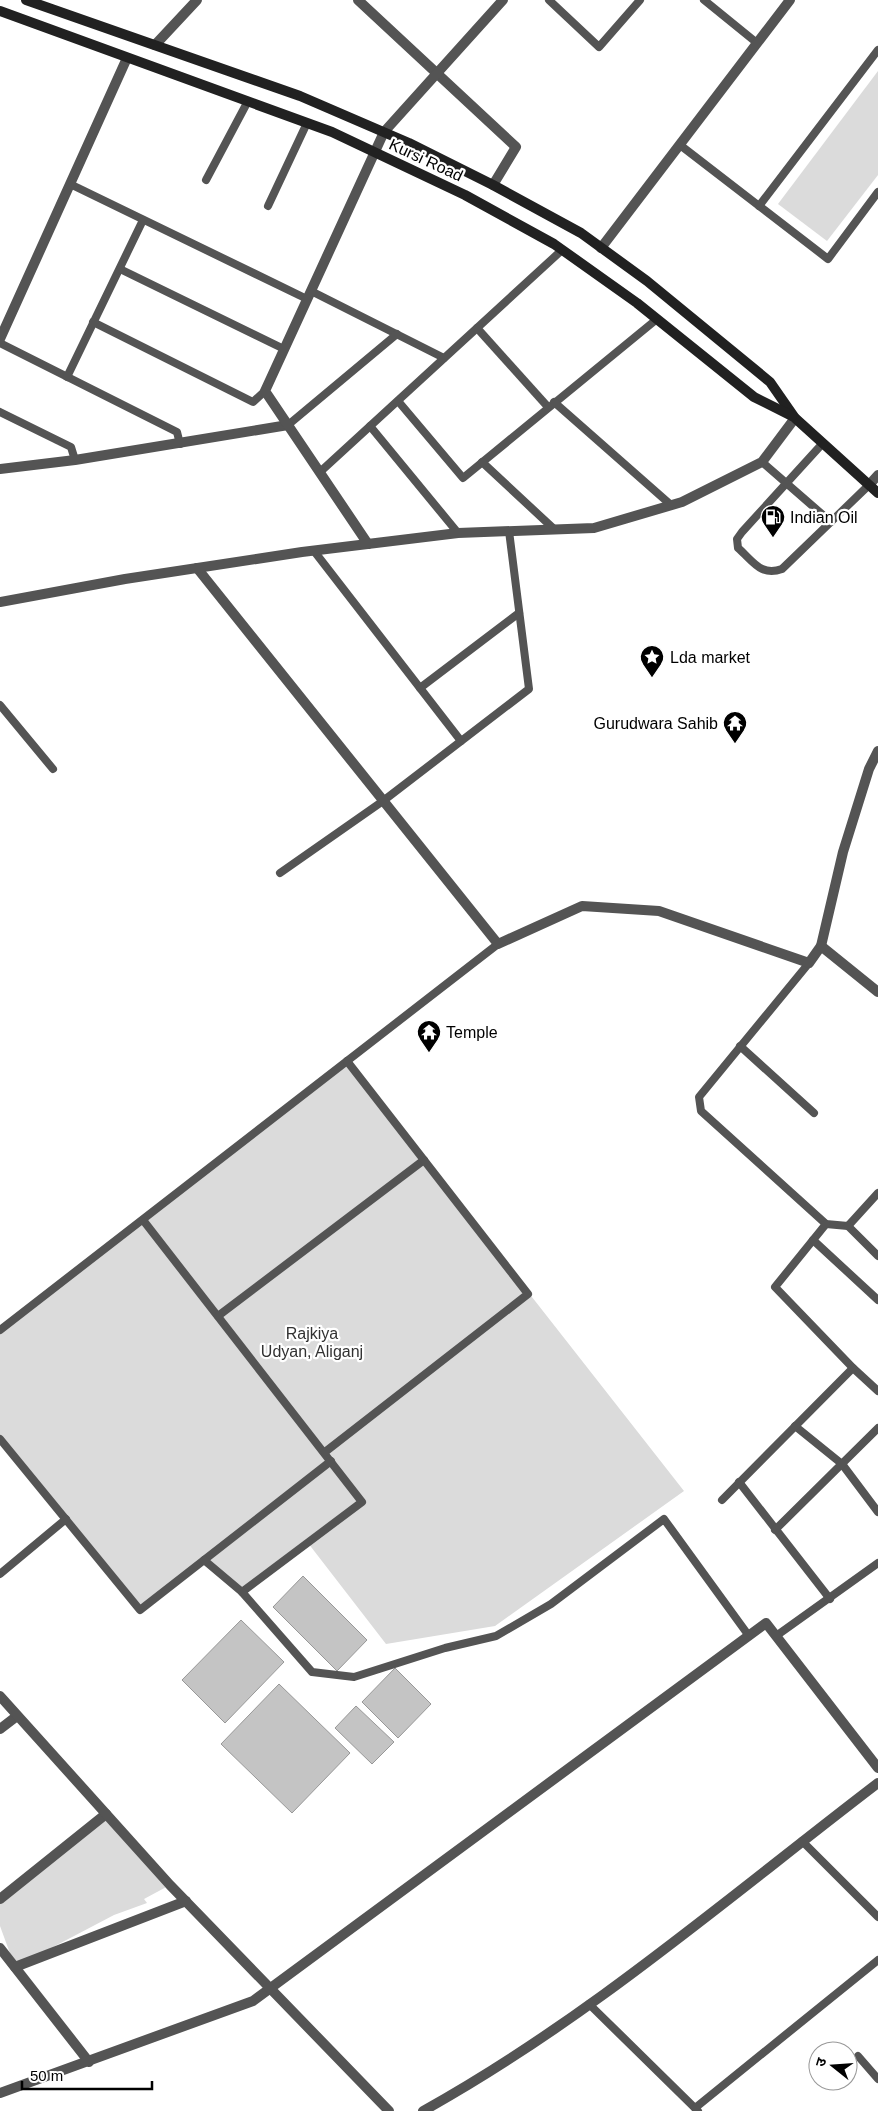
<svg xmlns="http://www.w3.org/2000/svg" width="878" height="2111" viewBox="0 0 878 2111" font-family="Helvetica,'Noto Sans Devanagari',sans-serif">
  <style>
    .green { fill: #dbdbdb }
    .building { fill: #c4c4c4; stroke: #989898 }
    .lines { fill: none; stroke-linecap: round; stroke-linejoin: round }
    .service { stroke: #545454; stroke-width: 8 }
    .minor { stroke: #545454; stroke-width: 10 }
    .tertiary { stroke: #545454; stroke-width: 10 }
    .secondary { stroke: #212121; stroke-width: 10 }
    .labels { text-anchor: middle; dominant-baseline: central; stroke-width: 4.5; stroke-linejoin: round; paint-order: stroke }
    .street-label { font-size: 16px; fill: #000; stroke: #fff }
    .poi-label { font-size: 16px; fill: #000; stroke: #fff; text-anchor: start }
    .park-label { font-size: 16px; fill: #323232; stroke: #fff }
  </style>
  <rect width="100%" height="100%" fill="#fff"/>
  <!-- green -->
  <g class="green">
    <path d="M878,71V175L827,241L778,204Z"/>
    <path d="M347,1061L684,1491L495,1626L386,1644L308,1543L242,1592L204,1560L140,1610L0,1439V1330Z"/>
    <path d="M106,1814L170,1885L144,1899L147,1903L114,1915L15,1967L0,1926V1899Z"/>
  </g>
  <!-- building -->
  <g class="building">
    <path d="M303,1576L367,1640L337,1671L273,1607Z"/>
    <path d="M241,1620L284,1662L225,1723L182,1680Z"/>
    <path d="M395,1668L431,1704L398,1738L362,1702Z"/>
    <path d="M279,1684L350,1753L292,1813L221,1744Z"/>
    <path d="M356,1706L394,1742L372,1764L335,1728Z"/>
  </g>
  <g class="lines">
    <!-- service -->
    <g class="service">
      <path d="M549,0L599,47L640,0"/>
      <path d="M704,0L757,43"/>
      <path d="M680,145L828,259L878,192"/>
      <path d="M206,180L248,101"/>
      <path d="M70,184L307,299"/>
      <path d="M268,206L307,123"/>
      <path d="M759,206L878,50"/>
      <path d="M120,269L284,349"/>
      <path d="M311,291L444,358"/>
      <path d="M93,322L253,402L265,391"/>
      <path d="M477,328L548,407"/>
      <path d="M0,343L177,432L180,444"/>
      <path d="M67,377L143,220"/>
      <path d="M398,401L463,478L657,319"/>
      <path d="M554,402L671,505"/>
      <path d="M0,412L71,447L75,460"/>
      <path d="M288,425L397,334"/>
      <path d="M370,426L458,533"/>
      <path d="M823,443L742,532L737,539L738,548C753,561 761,577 782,569L869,485"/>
      <path d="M482,462L554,529"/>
      <path d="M762,462L831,522"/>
      <path d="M320,472L562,250"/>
      <path d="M314,551L461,741"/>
      <path d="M420,688L519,613"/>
      <path d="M0,705L53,769"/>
      <path d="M280,873L383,801L529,689L509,531"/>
      <path d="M809,963L699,1097L701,1111L826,1224L848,1226L878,1193"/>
      <path d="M740,1046L814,1113"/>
      <path d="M143,1220L362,1502L242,1592"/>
      <path d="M826,1224L775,1287L853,1368L878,1391"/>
      <path d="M848,1226L878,1256"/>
      <path d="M813,1240L878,1300"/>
      <path d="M218,1316L424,1160"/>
      <path d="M0,1330L498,944"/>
      <path d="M795,1426L842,1464L878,1512"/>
      <path d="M0,1439L140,1610L331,1461"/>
      <path d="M325,1452L528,1294L347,1061"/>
      <path d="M739,1482L830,1599"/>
      <path d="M722,1500L853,1368"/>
      <path d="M775,1530L878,1428"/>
      <path d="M204,1560L242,1592L312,1672L354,1677L445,1648L496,1636L551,1604L664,1519L749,1636"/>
      <path d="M0,1574L66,1519"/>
      <path d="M776,1636L878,1563"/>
      <path d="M802,1841L878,1917"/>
      <path d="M589,2004L698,2111"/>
      <path d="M858,2056L878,2079"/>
      <path d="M695,2108L878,1960"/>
    </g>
    <!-- minor -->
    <g class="minor">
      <path d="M358,0L516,147L493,185"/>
      <path d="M155,45L197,0"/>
      <path d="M601,248L790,0"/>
      <path d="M0,339L127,58"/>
      <path d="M0,469L75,460L288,425"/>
      <path d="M368,544L265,391L384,132L503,0"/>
      <path d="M197,568L498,944L582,906L659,911L809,963L821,946L843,852L869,769L878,751"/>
      <path d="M821,946L878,992"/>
      <path d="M0,1729L17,1716"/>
      <path d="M0,1899L106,1814"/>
      <path d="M0,1948L89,2062"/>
      <path d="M15,1967L186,1901"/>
      <path d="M0,2093L253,2001L766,1623L878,1768"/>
    </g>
    <!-- tertiary -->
    <g class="tertiary">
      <path d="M869,485L878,475"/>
      <path d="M0,602L125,579L302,552L458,533L594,528L682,502L762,462L795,418"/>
      <path d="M0,1696L170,1885L389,2111"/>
      <path d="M423,2111C587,2020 730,1896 878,1783"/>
    </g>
    <!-- secondary -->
    <g class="secondary">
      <path d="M26,0L300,96L409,143L493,185L581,233L647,281L770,382L795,418L878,493"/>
      <path d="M0,11L332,132L465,195L554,244L637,303L754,397L792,416"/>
    </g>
  </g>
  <!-- icons -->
  <defs>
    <g id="fuel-pin" transform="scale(1.25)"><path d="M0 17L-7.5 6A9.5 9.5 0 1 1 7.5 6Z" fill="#000" stroke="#fff"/><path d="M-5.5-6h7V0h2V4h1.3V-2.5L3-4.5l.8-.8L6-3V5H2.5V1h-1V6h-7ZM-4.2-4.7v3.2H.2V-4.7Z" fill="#fff"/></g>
    <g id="sight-pin" transform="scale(1.25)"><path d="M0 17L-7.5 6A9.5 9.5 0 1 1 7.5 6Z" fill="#000" stroke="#fff"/><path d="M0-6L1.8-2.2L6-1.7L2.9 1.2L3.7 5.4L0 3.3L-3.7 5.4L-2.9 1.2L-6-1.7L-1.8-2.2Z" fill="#fff"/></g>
    <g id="temple-pin" transform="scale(1.25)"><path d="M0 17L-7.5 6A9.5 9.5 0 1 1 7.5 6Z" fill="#000" stroke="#fff"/><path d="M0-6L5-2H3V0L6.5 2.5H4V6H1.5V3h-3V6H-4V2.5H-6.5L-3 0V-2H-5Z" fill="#fff"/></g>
  </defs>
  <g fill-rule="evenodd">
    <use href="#fuel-pin" x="773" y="517"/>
    <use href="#sight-pin" x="652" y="657"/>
    <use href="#temple-pin" x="735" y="723"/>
    <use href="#temple-pin" x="429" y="1032"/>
  </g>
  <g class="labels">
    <!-- street labels -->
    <g class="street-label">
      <text transform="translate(426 160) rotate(25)">Kursi Road</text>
    </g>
    <!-- poi labels -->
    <g class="poi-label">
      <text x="790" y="517">Indian Oil</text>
      <text x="670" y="657">Lda market</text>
      <text x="718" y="723" text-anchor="end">Gurudwara Sahib</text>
      <text x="446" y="1032">Temple</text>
    </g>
    <!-- park labels -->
    <g class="park-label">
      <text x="312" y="1333">Rajkiya<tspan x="312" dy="18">Udyan, Aliganj</tspan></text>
    </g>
  </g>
  <!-- north arrow -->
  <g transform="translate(833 2066) rotate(287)"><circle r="24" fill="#ffffff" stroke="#999999"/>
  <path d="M0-4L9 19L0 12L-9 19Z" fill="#000000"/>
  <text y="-8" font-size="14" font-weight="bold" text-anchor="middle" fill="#000000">उ</text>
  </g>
  <!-- scale -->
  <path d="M22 2081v8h130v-8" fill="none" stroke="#000000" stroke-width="2.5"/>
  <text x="30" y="2081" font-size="15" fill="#000000" stroke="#ffffff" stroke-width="4" paint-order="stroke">50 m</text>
</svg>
